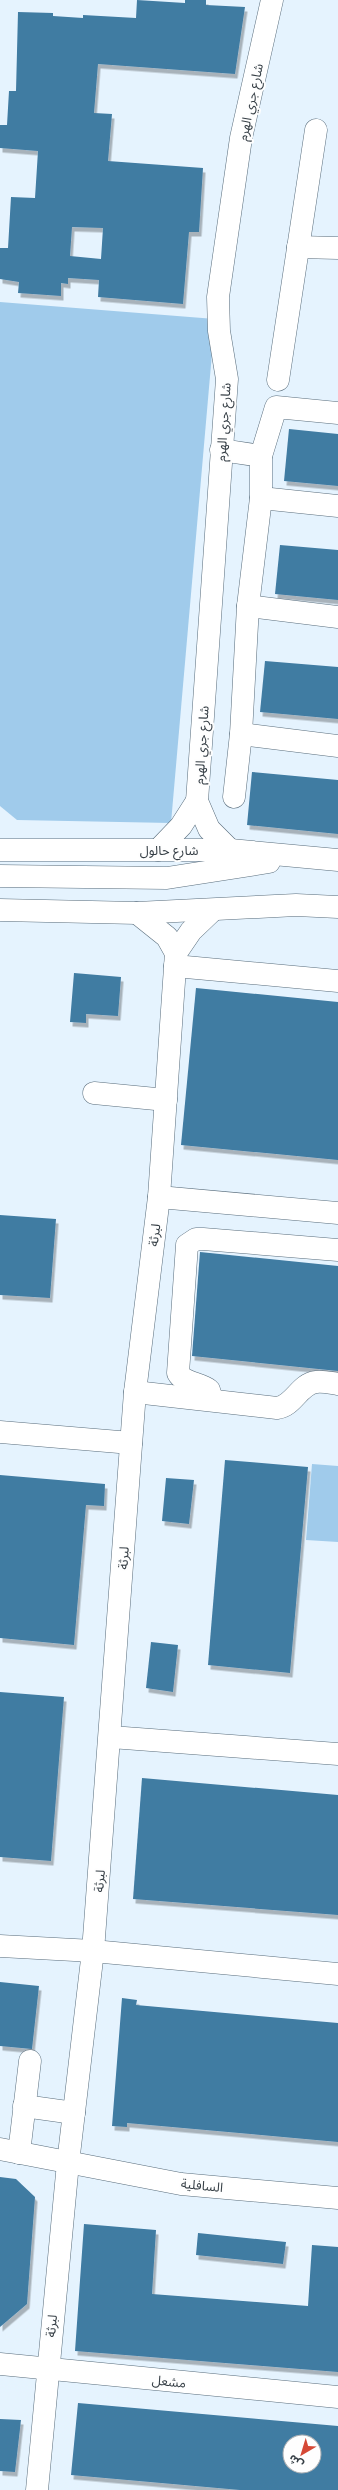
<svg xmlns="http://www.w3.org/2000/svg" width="338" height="2490" viewBox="0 0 338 2490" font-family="Montserrat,'Noto Sans Arabic',sans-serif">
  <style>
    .green { fill: #a0cbeb }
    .building { fill: #407ba2; fill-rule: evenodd; filter: url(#shadow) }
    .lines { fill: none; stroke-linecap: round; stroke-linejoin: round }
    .minor-casing { stroke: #596d7c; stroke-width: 23 }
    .major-casing { stroke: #596d7c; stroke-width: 23 }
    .minor { stroke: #fff; stroke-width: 22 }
    .major { stroke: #fff; stroke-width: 22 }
    .labels { text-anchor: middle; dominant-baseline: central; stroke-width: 4; stroke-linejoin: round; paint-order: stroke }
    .street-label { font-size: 13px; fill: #353e45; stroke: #fefefe }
  </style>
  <defs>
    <filter id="shadow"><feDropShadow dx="2.5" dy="4.5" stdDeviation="0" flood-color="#0004"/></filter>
  </defs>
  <rect width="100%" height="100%" fill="#e5f3fe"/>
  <!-- green -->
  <g class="green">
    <path d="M0,302L215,319L171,823L17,820L0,806Z"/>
    <path d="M312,1464L338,1466V1542L306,1540Z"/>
  </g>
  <!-- building -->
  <g class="building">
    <path d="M137,0L185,3V0H206V5L245,7L235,74L98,64L94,113L112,114L108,161L203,168L199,232H189L183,304L98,297L99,280L68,278V284L61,283V296L18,293L19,282L0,279V248H8L11,197L35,198L38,151L0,148V125H7L9,91H16L18,12L53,13V16L83,18V15L136,18ZM72,227L103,228L101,259L70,256Z"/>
    <path d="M289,429L338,434V486L284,481Z"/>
    <path d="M280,545L338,550V600L275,594Z"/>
    <path d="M265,661L338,667V719L260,712Z"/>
    <path d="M252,772L338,780V834L247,825Z"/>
    <path d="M74,973L121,977L118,1016L86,1014V1023L70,1022Z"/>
    <path d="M196,988L338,1002V1160L181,1145Z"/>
    <path d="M0,1215L56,1219L50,1298L0,1295Z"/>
    <path d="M200,1252L338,1266V1371L192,1356Z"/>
    <path d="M225,1460L308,1467L290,1673L208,1665Z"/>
    <path d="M0,1475L105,1484L104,1506L86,1505L74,1645L0,1638Z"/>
    <path d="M166,1478L194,1480L189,1524L162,1521Z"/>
    <path d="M151,1642L178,1645L173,1692L146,1688Z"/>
    <path d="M0,1692L64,1697L51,1861L0,1857Z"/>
    <path d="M142,1778L338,1795V1915L133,1899Z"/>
    <path d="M0,1982L39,1986L32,2049L0,2046Z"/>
    <path d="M122,1998L137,2000L136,2005L338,2023V2142L127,2123V2127L112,2126Z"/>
    <path d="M0,2177L16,2179L35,2197L27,2304L0,2327Z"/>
    <path d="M84,2224L156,2230L152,2294L308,2306L312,2245L338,2247V2372L75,2351Z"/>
    <path d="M198,2233L286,2242L283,2264L196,2255Z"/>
    <path d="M78,2403L338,2426V2490H240L71,2475ZM290,2442H314V2466H290Z"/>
    <path d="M0,2419L21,2420L15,2472L0,2471Z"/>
  </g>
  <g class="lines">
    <!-- minor casing -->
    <g class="minor-casing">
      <g id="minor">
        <path d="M298,247L338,248"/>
        <path d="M278,380L316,130"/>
        <path d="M221,450L261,456"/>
        <path d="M261,498L338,506"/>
        <path d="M248,606L338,617"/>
        <path d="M241,734L338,746"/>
        <path d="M234,797L241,734L248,606L261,498V456L276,407L338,413"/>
        <path d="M158,850L181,826L197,801"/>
        <path d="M230,850L209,829L197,801L227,379L219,331L218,297L241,138L272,0"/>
        <path d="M137,913L167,937L176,953"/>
        <path d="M175,966L338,981"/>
        <path d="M94,1093L166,1100"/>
        <path d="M159,1197L338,1213"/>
        <path d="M135,1392L277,1408C294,1406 299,1384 316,1382C323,1381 331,1383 338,1384"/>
        <path d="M212,1400L209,1390C200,1383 183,1383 178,1373L187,1245L196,1239H203L338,1250"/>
        <path d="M0,1432L131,1443"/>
        <path d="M111,1737L338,1754"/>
        <path d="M0,1946L93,1951L338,1974"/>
        <path d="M24,2106L74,2113"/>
        <path d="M0,2149L181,2184L338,2198"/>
        <path d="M19,2153L30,2061"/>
        <path d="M0,2364L338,2397"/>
        <path d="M37,2490L68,2163L93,1951L135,1392L159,1197L176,953L191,931L213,910"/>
      </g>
    </g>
    <!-- major casing -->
    <g class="major-casing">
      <g id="major">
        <path d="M0,850H230L338,860"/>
        <path d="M0,876L167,878L269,862"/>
        <path d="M0,910L137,913L296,905L338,907"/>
      </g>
    </g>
    <!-- minor -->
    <use href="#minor" class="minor"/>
    <!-- major -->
    <use href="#major" class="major"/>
  </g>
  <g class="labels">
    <!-- street labels -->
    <g class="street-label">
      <text transform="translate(250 102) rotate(-78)">شارع جري الهرم</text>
      <text transform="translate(223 422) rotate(-86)">شارع جري الهرم</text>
      <text transform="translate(201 745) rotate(-86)">شارع جري الهرم</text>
      <text x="169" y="850">شارع حالول</text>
      <text transform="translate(154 1235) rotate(-83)">لبرثة</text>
      <text transform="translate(123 1558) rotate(-86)">لبرثة</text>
      <text transform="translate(99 1881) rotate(-85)">لبرثة</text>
      <text transform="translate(202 2185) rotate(6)">السافلية</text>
      <text transform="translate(51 2326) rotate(-84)">لبرثة</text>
      <text transform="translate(169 2381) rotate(6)">مشعل</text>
    </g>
  </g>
  <!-- north arrow -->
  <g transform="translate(302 2454) rotate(218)"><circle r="19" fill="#fefefe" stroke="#aeb1b4"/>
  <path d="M0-3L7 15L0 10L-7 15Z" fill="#d54836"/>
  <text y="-6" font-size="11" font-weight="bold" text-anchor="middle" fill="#353e45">ش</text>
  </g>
</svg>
